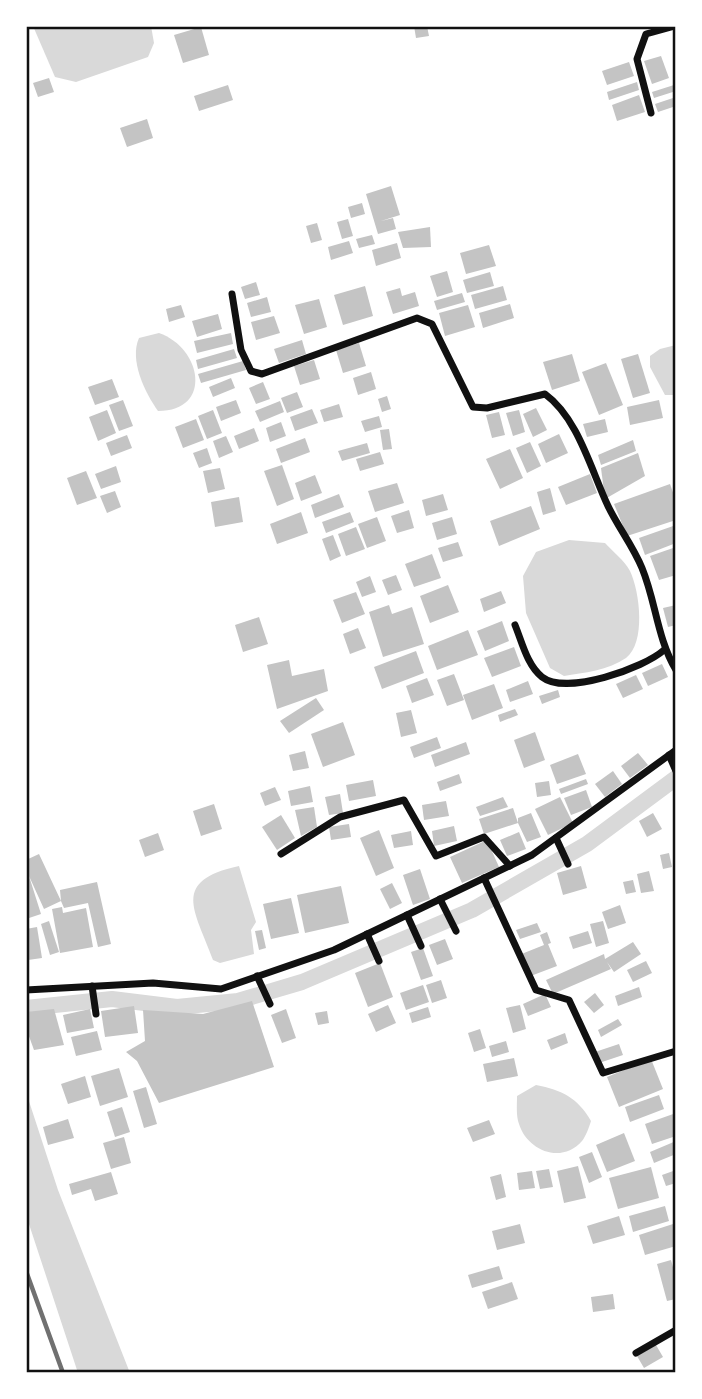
<svg xmlns="http://www.w3.org/2000/svg" width="702" height="1399" viewBox="0 0 702 1399" font-family="'Alegreya Sans',sans-serif">
  <style>
    .water { fill: #d9d9d9 }
    .lines { fill: none; stroke-linecap: round; stroke-linejoin: round }
    .canal { stroke: #d9d9d9; stroke-width: 16 }
    .building { fill: #c4c4c4 }
    .minor { stroke: #111; stroke-width: 7 }
    .rail { stroke: #707070; stroke-width: 4.5 }
    .neatline { fill: none; stroke: #111; stroke-width: 2.5 }
  </style>
  <rect width="100%" height="100%" fill="#fff"/>
  <!-- water -->
  <g class="water">
    <path d="M33,26H151L154,43L148,57L76,82L55,77Z"/>
    <path d="M159,333C202,348 213,411 158,411C145,393 129,360 139,338Z"/>
    <path d="M676,345V395H665L650,367V356L660,349Z"/>
    <path d="M569,540L605,543C612,551 625,561 630,571C640,592 646,643 626,658C609,670 583,673 564,676L550,668L526,613L523,576L536,552Z"/>
    <path d="M239,866L256,922L251,930L254,954L220,963L213,960C195,910 170,881 239,866Z"/>
    <path d="M536,1085C562,1090 578,1098 591,1121C589,1127 586,1136 582,1141C561,1165 527,1150 519,1124C516,1116 517,1105 517,1096Z"/>
    <path d="M26,1092L58,1190L130,1373H78L26,1215Z"/>
  </g>
  <g class="lines">
    <!-- canal -->
    <path class="canal" d="M26,1008L112,999L177,1007L238,1001L302,982L472,910L587,844L676,778"/>
  </g>
  <!-- building -->
  <g class="building">
    <path d="M414,26H427L429,36L416,38Z"/>
    <path d="M201,27L209,55L183,63L174,35Z"/>
    <path d="M661,56L669,78L652,84L644,61Z"/>
    <path d="M629,62L634,76L607,85L602,71Z"/>
    <path d="M49,78L54,92L38,97L33,83Z"/>
    <path d="M637,82L639,90L609,100L607,92Z"/>
    <path d="M228,85L233,100L199,111L194,96Z"/>
    <path d="M674,85L676,91L654,98L652,92Z"/>
    <path d="M639,95L645,112L617,121L612,105Z"/>
    <path d="M676,97V106L658,112L655,104Z"/>
    <path d="M147,119L153,138L127,147L120,128Z"/>
    <path d="M391,186L400,215L381,221L393,218L396,229L378,234L366,194Z"/>
    <path d="M362,203L365,214L351,218L348,207Z"/>
    <path d="M348,219L353,236L342,239L337,222Z"/>
    <path d="M317,223L322,240L311,243L306,226Z"/>
    <path d="M430,227L431,247L403,248L398,232Z"/>
    <path d="M372,235L375,244L359,248L356,239Z"/>
    <path d="M349,241L353,253L331,260L328,247Z"/>
    <path d="M397,243L401,258L376,266L372,250Z"/>
    <path d="M489,245L496,266L466,274L460,253Z"/>
    <path d="M447,271L453,292L437,297L430,276Z"/>
    <path d="M490,272L494,286L467,293L463,280Z"/>
    <path d="M256,282L260,295L245,299L241,287Z"/>
    <path d="M365,286L373,316L343,325L334,295Z"/>
    <path d="M503,286L507,300L475,309L471,295Z"/>
    <path d="M400,288L402,296L415,292L419,306L393,314L386,292Z"/>
    <path d="M462,293L465,302L437,310L434,301Z"/>
    <path d="M267,297L271,312L251,317L247,303Z"/>
    <path d="M319,299L327,327L304,334L295,305Z"/>
    <path d="M510,304L514,318L483,328L479,313Z"/>
    <path d="M181,305L185,317L169,322L166,309Z"/>
    <path d="M468,305L475,327L445,336L439,313Z"/>
    <path d="M218,314L222,329L197,337L192,321Z"/>
    <path d="M274,316L280,333L256,340L251,322Z"/>
    <path d="M231,333L233,344L197,353L194,341Z"/>
    <path d="M302,340L306,354L279,363L274,349Z"/>
    <path d="M359,343L366,366L343,373L336,350Z"/>
    <path d="M234,349L237,358L198,369L196,360Z"/>
    <path d="M572,354L580,381L552,390L543,362Z"/>
    <path d="M638,354L650,393L633,398L621,359Z"/>
    <path d="M314,360L320,379L300,385L294,366Z"/>
    <path d="M243,361L246,370L201,383L198,374Z"/>
    <path d="M606,363L623,405L599,415L582,372Z"/>
    <path d="M371,372L376,389L358,395L353,378Z"/>
    <path d="M231,378L235,388L213,397L209,387Z"/>
    <path d="M112,379L119,397L95,405L88,387Z"/>
    <path d="M263,382L270,399L256,404L249,388Z"/>
    <path d="M297,392L303,407L287,413L281,398Z"/>
    <path d="M387,396L391,409L382,412L378,399Z"/>
    <path d="M123,400L133,426L119,431L109,405Z"/>
    <path d="M236,400L241,413L221,421L216,407Z"/>
    <path d="M659,400L663,418L630,425L627,407Z"/>
    <path d="M280,401L284,412L260,422L255,411Z"/>
    <path d="M339,404L343,417L324,422L320,410Z"/>
    <path d="M536,408L547,430L533,437L523,414Z"/>
    <path d="M312,409L318,423L295,431L290,417Z"/>
    <path d="M107,410L116,433L98,441L89,417Z"/>
    <path d="M213,410L222,433L207,439L198,416Z"/>
    <path d="M519,410L525,432L513,436L506,413Z"/>
    <path d="M499,412L505,435L492,438L486,415Z"/>
    <path d="M379,416L382,427L365,432L361,421Z"/>
    <path d="M196,419L204,440L183,448L175,427Z"/>
    <path d="M605,419L608,432L587,437L583,424Z"/>
    <path d="M281,422L286,436L270,442L266,428Z"/>
    <path d="M254,428L259,441L239,449L234,436Z"/>
    <path d="M389,429L392,449L383,450L380,430Z"/>
    <path d="M559,434L568,453L546,463L538,444Z"/>
    <path d="M127,435L132,448L111,456L106,443Z"/>
    <path d="M226,436L233,452L219,458L213,441Z"/>
    <path d="M305,438L310,452L281,463L276,449Z"/>
    <path d="M633,440L636,451L601,465L598,455Z"/>
    <path d="M530,442L541,466L527,473L516,448Z"/>
    <path d="M367,443L370,453L342,461L338,451Z"/>
    <path d="M207,448L212,463L199,468L193,453Z"/>
    <path d="M510,449L523,478L500,489L486,459Z"/>
    <path d="M380,452L384,464L360,471L356,459Z"/>
    <path d="M638,453L645,476L605,499L601,468Z"/>
    <path d="M282,465L294,499L277,506L264,471Z"/>
    <path d="M116,466L121,482L101,489L95,474Z"/>
    <path d="M220,468L225,489L208,493L203,471Z"/>
    <path d="M86,471L97,498L77,505L67,478Z"/>
    <path d="M590,474L597,493L566,505L558,487Z"/>
    <path d="M315,475L322,493L301,501L295,483Z"/>
    <path d="M397,483L404,503L375,512L368,491Z"/>
    <path d="M670,484L676,501V520L627,536L614,504Z"/>
    <path d="M550,488L556,511L543,515L537,492Z"/>
    <path d="M115,491L121,507L107,513L100,496Z"/>
    <path d="M339,494L344,507L315,518L311,505Z"/>
    <path d="M443,494L448,510L426,516L422,500Z"/>
    <path d="M239,497L243,522L215,527L211,502Z"/>
    <path d="M531,506L540,529L499,546L490,521Z"/>
    <path d="M409,510L414,528L397,533L391,516Z"/>
    <path d="M301,512L308,533L277,544L270,524Z"/>
    <path d="M350,512L354,522L326,533L322,522Z"/>
    <path d="M377,517L386,541L367,548L358,524Z"/>
    <path d="M452,517L457,534L437,540L432,523Z"/>
    <path d="M676,525V543L645,555L639,538Z"/>
    <path d="M356,527L365,549L346,556L338,534Z"/>
    <path d="M333,535L341,556L330,561L322,539Z"/>
    <path d="M458,542L463,556L443,562L438,548Z"/>
    <path d="M676,547V575L659,580L650,556Z"/>
    <path d="M432,554L441,578L414,587L405,564Z"/>
    <path d="M396,575L402,590L388,595L382,580Z"/>
    <path d="M370,576L376,592L362,597L356,582Z"/>
    <path d="M448,585L459,612L430,623L420,596Z"/>
    <path d="M501,591L506,603L484,612L480,599Z"/>
    <path d="M356,592L365,614L342,623L333,600Z"/>
    <path d="M389,605L392,614L412,607L424,644L383,657L369,612Z"/>
    <path d="M676,605V625L668,627L663,608Z"/>
    <path d="M259,617L268,644L243,652L235,625Z"/>
    <path d="M502,621L509,641L485,651L477,631Z"/>
    <path d="M358,628L366,648L350,654L343,634Z"/>
    <path d="M468,630L478,655L437,670L428,646Z"/>
    <path d="M514,647L521,666L492,677L484,658Z"/>
    <path d="M416,651L424,673L382,689L374,667Z"/>
    <path d="M289,660L292,676L324,669L328,691L277,709L267,665Z"/>
    <path d="M662,664L668,677L648,686L642,673Z"/>
    <path d="M454,674L464,700L447,706L437,680Z"/>
    <path d="M636,675L643,689L623,698L616,684Z"/>
    <path d="M427,678L434,695L412,703L406,686Z"/>
    <path d="M528,681L533,694L510,702L506,690Z"/>
    <path d="M494,684L503,708L472,720L463,695Z"/>
    <path d="M558,690L560,697L542,704L539,696Z"/>
    <path d="M316,698L324,710L289,733L280,721Z"/>
    <path d="M515,709L518,715L500,722L498,715Z"/>
    <path d="M411,710L417,733L401,737L396,713Z"/>
    <path d="M343,722L355,755L323,767L311,734Z"/>
    <path d="M535,732L545,760L524,768L514,740Z"/>
    <path d="M437,737L441,748L414,758L410,747Z"/>
    <path d="M466,742L470,754L435,767L431,755Z"/>
    <path d="M305,751L309,768L293,771L289,755Z"/>
    <path d="M638,753L648,765L630,778L621,766Z"/>
    <path d="M578,754L586,774L557,784L550,765Z"/>
    <path d="M613,771L622,784L605,797L595,784Z"/>
    <path d="M459,774L462,783L440,791L437,782Z"/>
    <path d="M586,779L588,784L561,794L559,789Z"/>
    <path d="M373,780L376,796L349,801L346,785Z"/>
    <path d="M549,781L551,795L537,797L535,783Z"/>
    <path d="M310,786L313,802L291,806L288,791Z"/>
    <path d="M275,787L281,800L265,806L260,793Z"/>
    <path d="M586,790L592,807L571,815L564,798Z"/>
    <path d="M340,794L343,813L329,815L325,797Z"/>
    <path d="M503,797L508,807L480,816L476,807Z"/>
    <path d="M560,797L573,823L548,835L535,809Z"/>
    <path d="M446,801L449,816L424,820L422,805Z"/>
    <path d="M214,804L222,829L201,836L193,811Z"/>
    <path d="M314,807L317,827L301,836L295,810Z"/>
    <path d="M513,808L518,823V818L531,813L541,837L527,842L518,823L484,834L479,819Z"/>
    <path d="M653,813L662,829L647,837L639,821Z"/>
    <path d="M281,815L295,838L277,850L262,827Z"/>
    <path d="M349,824L351,837L331,840L329,827Z"/>
    <path d="M454,826L457,841L434,846L432,831Z"/>
    <path d="M379,830L394,868L376,876L360,838Z"/>
    <path d="M411,831L413,845L394,848L391,835Z"/>
    <path d="M519,832L526,849L507,856L500,840Z"/>
    <path d="M158,833L164,850L145,857L139,840Z"/>
    <path d="M487,840L499,867L462,883L450,857Z"/>
    <path d="M669,853L672,867L663,869L660,855Z"/>
    <path d="M39,854L61,901L60,890L97,882L111,944L98,947L88,903L64,908L61,901L44,909L29,876L41,914L26,919V860Z"/>
    <path d="M581,866L587,888L563,895L557,873Z"/>
    <path d="M420,869L430,899L413,905L403,875Z"/>
    <path d="M649,871L654,891L641,893L637,874Z"/>
    <path d="M633,880L636,892L626,894L623,882Z"/>
    <path d="M392,883L402,903L390,909L380,889Z"/>
    <path d="M341,886L349,923L305,933L297,895Z"/>
    <path d="M291,898L299,933L271,939L263,904Z"/>
    <path d="M620,905L626,923L608,929L602,912Z"/>
    <path d="M62,907L63,913L86,908L93,947L60,953L52,909Z"/>
    <path d="M49,921L59,952L50,955L41,924Z"/>
    <path d="M603,921L609,943L596,947L590,924Z"/>
    <path d="M537,923L541,932L520,939L516,930Z"/>
    <path d="M37,927L42,958L28,960L26,929Z"/>
    <path d="M262,930L266,948L259,950L255,931Z"/>
    <path d="M588,931L592,943L573,949L569,937Z"/>
    <path d="M547,932L551,943L548,944L557,966L528,977L519,955L544,945L540,935Z"/>
    <path d="M445,939L453,959L437,965L429,945Z"/>
    <path d="M633,942L641,954L614,972L607,962L611,969L553,994L546,980L604,954L605,959Z"/>
    <path d="M423,948L433,976L421,980L411,952Z"/>
    <path d="M646,961L652,973L633,982L627,970Z"/>
    <path d="M380,963L393,997L368,1007L355,973Z"/>
    <path d="M441,980L447,998L432,1003L426,985Z"/>
    <path d="M423,985L429,1002L406,1010L400,993Z"/>
    <path d="M639,987L642,997L618,1006L615,996Z"/>
    <path d="M595,993L604,1005L594,1013L584,1002Z"/>
    <path d="M545,994L551,1007L528,1016L523,1004Z"/>
    <path d="M252,1001L274,1067L159,1103L137,1061L126,1052L145,1041L143,1010L203,1014Z"/>
    <path d="M388,1005L396,1023L376,1032L368,1014Z"/>
    <path d="M520,1005L526,1029L513,1033L506,1008Z"/>
    <path d="M134,1006L138,1033L105,1037L101,1011Z"/>
    <path d="M428,1007L431,1017L412,1023L409,1013Z"/>
    <path d="M54,1009L64,1045L34,1050L26,1028V1012Z"/>
    <path d="M90,1009L94,1028L67,1033L63,1015Z"/>
    <path d="M286,1009L296,1038L282,1043L271,1015Z"/>
    <path d="M327,1011L329,1023L318,1025L315,1013Z"/>
    <path d="M618,1019L622,1025L601,1037L598,1030Z"/>
    <path d="M480,1029L486,1048L474,1052L468,1033Z"/>
    <path d="M97,1031L102,1050L76,1056L71,1037Z"/>
    <path d="M565,1033L568,1043L551,1050L547,1040Z"/>
    <path d="M506,1041L509,1052L492,1057L489,1046Z"/>
    <path d="M619,1044L623,1055L596,1064L592,1053Z"/>
    <path d="M514,1058L518,1076L487,1082L483,1064Z"/>
    <path d="M651,1059L663,1089L619,1107L607,1077Z"/>
    <path d="M119,1068L128,1097L100,1106L91,1076Z"/>
    <path d="M85,1076L91,1097L68,1104L61,1084Z"/>
    <path d="M146,1087L157,1124L144,1128L133,1091Z"/>
    <path d="M659,1095L664,1109L630,1122L625,1107Z"/>
    <path d="M122,1107L130,1132L115,1137L107,1112Z"/>
    <path d="M676,1113V1136L652,1144L645,1124Z"/>
    <path d="M68,1119L74,1138L48,1145L43,1127Z"/>
    <path d="M489,1120L495,1134L473,1142L467,1128Z"/>
    <path d="M624,1133L635,1161L607,1172L596,1145Z"/>
    <path d="M124,1137L131,1163L111,1169L103,1143Z"/>
    <path d="M676,1141V1154L654,1163L650,1152Z"/>
    <path d="M592,1152L602,1177L589,1183L579,1157Z"/>
    <path d="M578,1166L586,1198L564,1203L557,1171Z"/>
    <path d="M651,1167L659,1198L618,1209L609,1178Z"/>
    <path d="M549,1169L553,1187L540,1189L536,1171Z"/>
    <path d="M676,1170V1183L666,1186L662,1175Z"/>
    <path d="M532,1171L535,1188L519,1190L517,1173Z"/>
    <path d="M111,1172L118,1194L95,1201L91,1189L72,1195L69,1184Z"/>
    <path d="M501,1174L506,1197L496,1200L490,1177Z"/>
    <path d="M665,1206L669,1221L633,1232L629,1216Z"/>
    <path d="M619,1216L625,1235L593,1244L587,1226Z"/>
    <path d="M520,1224L525,1243L497,1250L492,1231Z"/>
    <path d="M673,1224L676,1246L645,1255L639,1235Z"/>
    <path d="M671,1260L676,1278V1299L667,1301L657,1264Z"/>
    <path d="M499,1266L503,1279L472,1288L468,1275Z"/>
    <path d="M512,1282L518,1299L488,1309L482,1292Z"/>
    <path d="M613,1294L615,1309L593,1312L591,1297Z"/>
    <path d="M656,1345L663,1357L644,1368L637,1356Z"/>
  </g>
  <g class="lines">
    <!-- minor -->
    <g class="minor">
      <path d="M651,113L637,59L646,34L675,26"/>
      <path d="M232,294L241,350L251,371L262,374L417,318L432,324L473,407L487,408L545,394C578,418 591,470 608,506C618,527 633,546 642,568C656,602 657,638 676,670"/>
      <path d="M515,625C522,642 527,665 542,677C566,696 644,668 664,650"/>
      <path d="M669,755L676,771"/>
      <path d="M556,838L568,864"/>
      <path d="M281,854L340,817L404,800L436,856L484,837L510,866"/>
      <path d="M484,878L536,990L569,1000L603,1073L676,1051"/>
      <path d="M440,899L456,931"/>
      <path d="M407,915L421,946"/>
      <path d="M367,934L379,961"/>
      <path d="M257,976L270,1004"/>
      <path d="M92,986L96,1014"/>
      <path d="M26,990L153,983L221,989L334,950L532,855L676,750"/>
      <path d="M636,1353L676,1330"/>
    </g>
    <!-- rail -->
    <path class="rail" d="M26,1271L63,1373"/>
  </g>
  <!-- border -->
  <rect width="702" height="1399" fill="none" stroke="#ffffff" stroke-width="56"/>
  <rect x="28" y="28" width="646" height="1343" class="neatline"/>
</svg>
